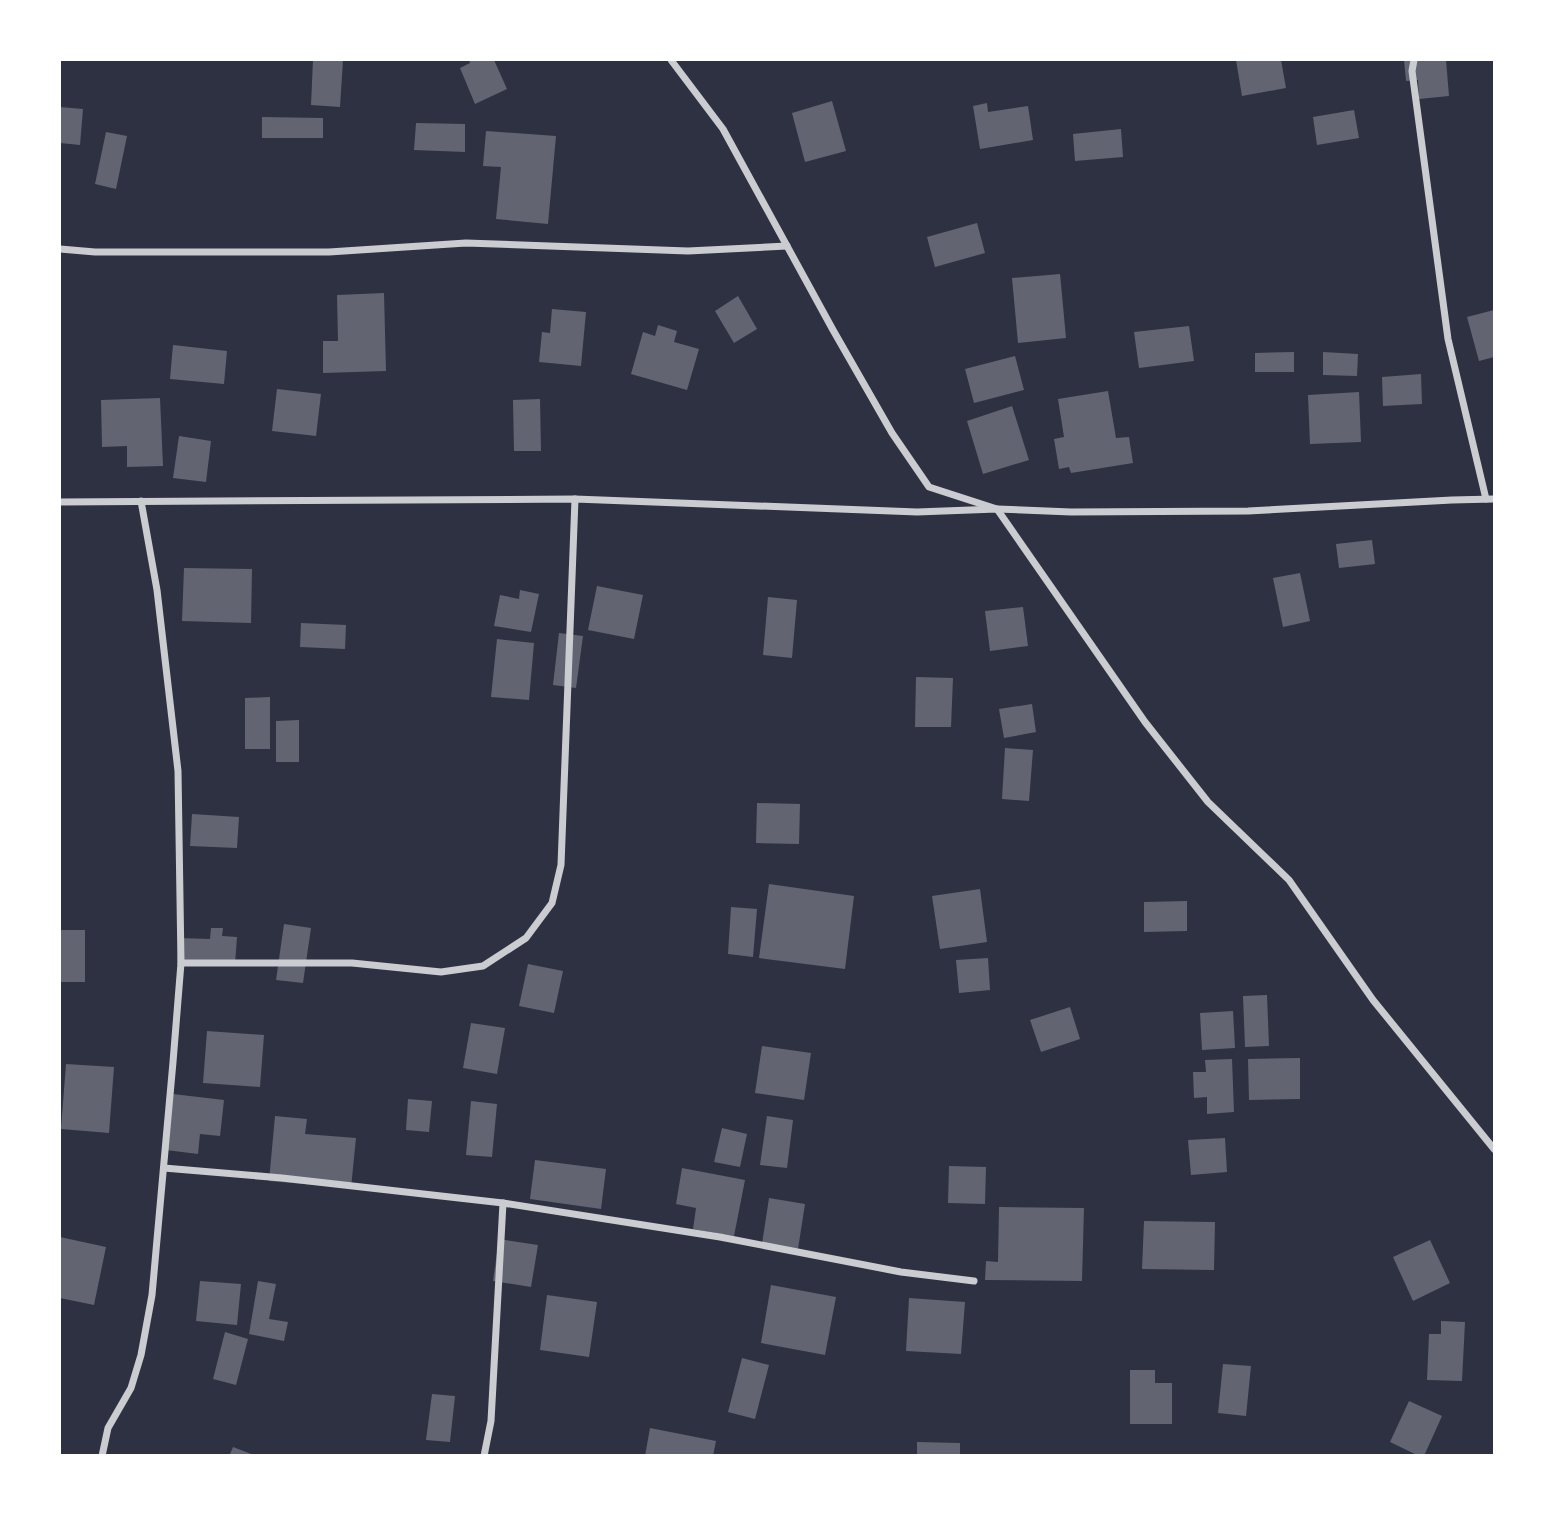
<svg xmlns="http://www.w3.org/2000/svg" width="1554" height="1515" viewBox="0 0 1554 1515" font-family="'Playfair Display',serif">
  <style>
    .building { fill: #626471 }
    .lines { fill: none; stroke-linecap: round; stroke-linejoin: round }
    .minor { stroke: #caccd0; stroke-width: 7 }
  </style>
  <rect width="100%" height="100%" fill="#2d3142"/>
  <!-- building -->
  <g class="building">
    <path d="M313,60H343L340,107L311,105Z"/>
    <path d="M469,60H494L507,89L475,104L460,68L470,63Z"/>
    <path d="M1236,60H1281L1286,88L1242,96Z"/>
    <path d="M1404,60H1446L1449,96L1419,99L1418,80L1406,81Z"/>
    <path d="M832,101L846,151L805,162L792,113Z"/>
    <path d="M987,103L988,112L1028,106L1033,140L980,149L973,106Z"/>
    <path d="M60,107L83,109L80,145L60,143Z"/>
    <path d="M1354,110L1359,138L1317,145L1313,117Z"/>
    <path d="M262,117L323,118V138H262Z"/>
    <path d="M416,123L465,124V152L414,150Z"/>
    <path d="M1121,129L1123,157L1075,161L1073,134Z"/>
    <path d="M486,131L556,136L548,224L496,219L501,167L483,166Z"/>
    <path d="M106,132L127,136L116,189L95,184Z"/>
    <path d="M977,223L985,253L935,267L927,237Z"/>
    <path d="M1060,274L1066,338L1018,343L1012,278Z"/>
    <path d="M384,293L386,371L323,373V341H338L337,295Z"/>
    <path d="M738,296L757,329L734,343L715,311Z"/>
    <path d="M552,309L586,312L581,366L539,362L542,332L550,333Z"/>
    <path d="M1494,310V357L1479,361L1467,317Z"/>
    <path d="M658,325L677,331L674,342L699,349L687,390L631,374L643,332L655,336Z"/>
    <path d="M1189,326L1194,361L1139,368L1134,332Z"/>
    <path d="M173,345L227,351L224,384L170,379Z"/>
    <path d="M1294,352V372H1255V353Z"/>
    <path d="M1323,352L1358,354L1357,376L1323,375Z"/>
    <path d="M1015,356L1024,390L974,403L965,369Z"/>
    <path d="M1421,374L1422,404L1383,406L1382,377Z"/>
    <path d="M277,389L321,394L316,436L272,431Z"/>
    <path d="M1108,391L1116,438L1129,437L1133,463L1071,473L1069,467L1059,469L1054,439L1064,437L1058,399Z"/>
    <path d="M1359,392L1361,442L1310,444L1308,395Z"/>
    <path d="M160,398L163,466L127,467V446L102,447L101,400Z"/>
    <path d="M540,399L541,451H514L513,400Z"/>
    <path d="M1012,406L1029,460L983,474L967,421Z"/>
    <path d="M179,436L211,441L206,482L173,478Z"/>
    <path d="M1372,540L1375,564L1339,568L1336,544Z"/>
    <path d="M184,568L252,569L251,623L182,621Z"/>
    <path d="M1300,573L1310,621L1283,627L1273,578Z"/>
    <path d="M597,586L643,595L634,639L588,630Z"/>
    <path d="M520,590L539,594L531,632L494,626L500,595L519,599Z"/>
    <path d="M768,597L797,600L792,658L763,655Z"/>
    <path d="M1023,607L1028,646L990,651L985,611Z"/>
    <path d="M301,623L346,625L345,649L300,647Z"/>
    <path d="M559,633L583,636L576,688L553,685Z"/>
    <path d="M497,639L534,643L529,700L491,697Z"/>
    <path d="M916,677L953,678L951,727H915Z"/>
    <path d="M270,697V749H245V698Z"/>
    <path d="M1032,704L1036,732L1004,738L999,709Z"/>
    <path d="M299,720V762H276V721Z"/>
    <path d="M1005,748L1033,750L1029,801L1002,799Z"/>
    <path d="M757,803L800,804L799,844L756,843Z"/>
    <path d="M192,814L239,817L237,848L190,846Z"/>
    <path d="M769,884L854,896L845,969L759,958Z"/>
    <path d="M980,889L987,942L940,949L932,896Z"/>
    <path d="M1187,901V931L1144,932V902Z"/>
    <path d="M731,907L757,909L753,957L728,954Z"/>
    <path d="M284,924L311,928L303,983L276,980Z"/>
    <path d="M211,928H223L222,936L237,937L235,964L177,961L179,938L210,939Z"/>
    <rect x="60" y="930" width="25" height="52"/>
    <path d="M988,958L990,990L959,993L956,960Z"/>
    <path d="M528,964L563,971L554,1013L519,1006Z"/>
    <path d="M1267,995L1269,1046L1245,1047L1243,996Z"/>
    <path d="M1070,1007L1080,1039L1041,1052L1030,1020Z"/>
    <path d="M1233,1011L1235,1048L1202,1050L1200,1013Z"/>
    <path d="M471,1023L505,1028L497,1074L463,1068Z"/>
    <path d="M207,1031L264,1035L260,1087L203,1083Z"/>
    <path d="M762,1046L811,1053L804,1100L755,1093Z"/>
    <path d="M1300,1058V1099L1249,1100L1248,1059Z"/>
    <path d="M1232,1059L1234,1112L1207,1114V1097L1194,1098L1193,1072H1206L1205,1060Z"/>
    <path d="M66,1064L114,1067L109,1133L61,1129Z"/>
    <path d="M173,1094L224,1100L220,1136L200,1134L198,1154L166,1150Z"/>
    <path d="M408,1099L432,1101L429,1132L406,1130Z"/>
    <path d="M471,1101L497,1104L492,1157L466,1155Z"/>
    <path d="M275,1116L307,1119L305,1134L356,1138L351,1188L269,1181Z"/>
    <path d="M767,1116L793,1120L787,1168L760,1165Z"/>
    <path d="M722,1128L747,1134L740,1167L714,1162Z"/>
    <path d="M1225,1138L1227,1172L1191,1175L1188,1140Z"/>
    <path d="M535,1160L606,1169L601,1209L530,1199Z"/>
    <path d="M949,1166L986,1167L985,1204L948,1203Z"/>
    <path d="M682,1168L745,1180L734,1236L693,1229L696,1208L676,1204Z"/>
    <path d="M769,1198L805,1204L798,1249L762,1244Z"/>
    <path d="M999,1207L1084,1208L1082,1281L985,1280L986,1261L998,1262Z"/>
    <path d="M1144,1221L1215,1222L1214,1270L1142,1269Z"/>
    <path d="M60,1237L106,1247L94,1305L60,1298Z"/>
    <path d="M499,1239L538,1245L531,1287L493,1281Z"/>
    <path d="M1430,1240L1450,1283L1413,1301L1393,1257Z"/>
    <path d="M200,1281L241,1284L237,1325L196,1321Z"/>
    <path d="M258,1281L276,1284L269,1319L288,1322L284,1341L249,1334Z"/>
    <path d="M771,1285L836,1297L825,1355L761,1343Z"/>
    <path d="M547,1295L597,1302L589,1357L540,1350Z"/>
    <path d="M909,1298L965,1302L961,1354L906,1351Z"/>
    <path d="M1441,1321L1465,1322L1462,1381L1427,1380L1429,1334H1441Z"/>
    <path d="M225,1332L248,1339L236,1385L213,1379Z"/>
    <path d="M742,1358L769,1365L755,1419L728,1412Z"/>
    <path d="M1223,1364L1251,1366L1246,1416L1218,1413Z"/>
    <path d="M1130,1370H1155V1383H1172V1424H1130Z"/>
    <path d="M432,1394L455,1396L450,1442L426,1440Z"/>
    <path d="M1409,1401L1442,1416L1424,1456H1419L1390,1442Z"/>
    <path d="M650,1428L716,1441L713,1456H645Z"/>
    <path d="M917,1442L960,1443V1456H917Z"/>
    <path d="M233,1447L254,1455V1456H229Z"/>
  </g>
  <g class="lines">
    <!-- minor -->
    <g class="minor">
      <path d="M671,60L723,129L833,330L892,433L929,487L997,509L1145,722L1208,802L1289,880L1373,1000L1494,1149"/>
      <path d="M1414,60L1412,71L1448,339L1486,499"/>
      <path d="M60,249L95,252H329L466,243L688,251L787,246"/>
      <path d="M60,502L575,499L917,512L997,509L1071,512L1248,511L1452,500L1494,499"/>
      <path d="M181,963H352L441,972L483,966L526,938L552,903L561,865L575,499"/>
      <path d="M164,1168L282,1178L503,1203L720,1237L901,1272L974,1281"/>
      <path d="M102,1456L108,1428L131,1388L141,1355L152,1295L173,1062L181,963L178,771L157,590L141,501"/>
      <path d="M484,1456L491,1421L503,1203"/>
    </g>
  </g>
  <!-- border -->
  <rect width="1554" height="1515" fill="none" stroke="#ffffff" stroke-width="122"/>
</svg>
